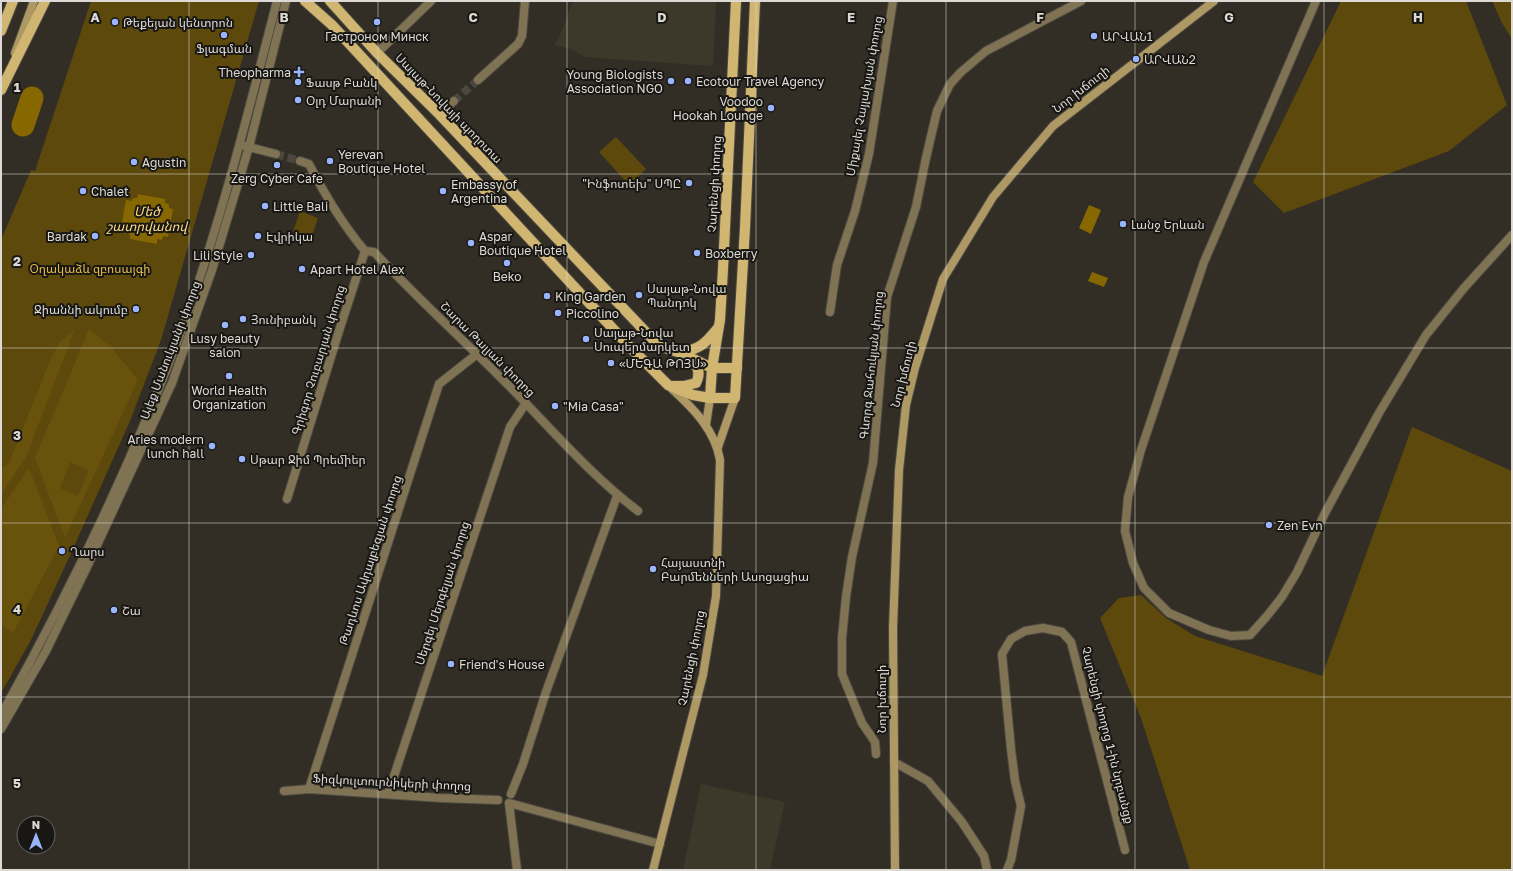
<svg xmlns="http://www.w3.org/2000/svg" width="1513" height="871" viewBox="0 0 1513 871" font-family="'Golos Text','Noto Sans Armenian',sans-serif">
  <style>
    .built { fill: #3e382a }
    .green { fill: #5d490c }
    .forest { fill: #69520b; fill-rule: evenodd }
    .water { fill: #866700 }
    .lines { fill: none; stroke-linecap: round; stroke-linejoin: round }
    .river { stroke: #866700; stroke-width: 23 }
    .minor-tunnel { stroke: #4c4840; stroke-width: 8; stroke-dasharray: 8 4; stroke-linecap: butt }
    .minor-casing { stroke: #4d4a42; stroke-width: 10 }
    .tertiary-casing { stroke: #4d4a42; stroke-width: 10 }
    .secondary-casing { stroke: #4d4a42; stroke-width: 10 }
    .primary-casing { stroke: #4d4a42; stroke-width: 12 }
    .minor { stroke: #807353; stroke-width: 8 }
    .tertiary { stroke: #807353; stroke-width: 8 }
    .secondary { stroke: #ae9965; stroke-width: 8 }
    .primary { stroke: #d1b672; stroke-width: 10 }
    .grid { fill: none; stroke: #dddad5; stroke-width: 1; stroke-opacity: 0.55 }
    .poi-dot { fill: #9ab5fd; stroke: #181713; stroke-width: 1.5 }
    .labels { text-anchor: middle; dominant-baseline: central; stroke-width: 4; stroke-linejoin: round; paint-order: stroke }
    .poi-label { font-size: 12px; fill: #dddad5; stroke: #181713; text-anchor: start }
    .street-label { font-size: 12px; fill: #dddad5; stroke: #181713 }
    .park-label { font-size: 12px; fill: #e5ba47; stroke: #181713 }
    .water-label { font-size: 13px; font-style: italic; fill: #fcda85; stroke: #181713 }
    .grid-label { font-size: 13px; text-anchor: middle; font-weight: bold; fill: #dddad5; stroke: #181713; stroke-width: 4; stroke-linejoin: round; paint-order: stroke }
  </style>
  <rect width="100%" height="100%" fill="#322e26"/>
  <!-- built -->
  <g class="built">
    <path d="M573,1H708L716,2L713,66L585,57L571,49L557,46L554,44L560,35Z"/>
    <path d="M701,784L785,802L770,870H683Z"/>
  </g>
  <!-- green -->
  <g class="green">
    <path d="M91,1H259L161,340L130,421L72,551L31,640L1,693V240L31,170L35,171Z"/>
    <path d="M1341,1H1466L1507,105L1449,151L1284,213L1253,182Z"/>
    <path d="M1492,1H1512V39L1502,23Z"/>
    <path d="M616,137L646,169L629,185L599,152Z"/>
    <path d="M300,211L318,218L311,239L293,232Z"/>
    <path d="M1412,427L1512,471V870H1190L1141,718L1100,618L1119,598L1141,595L1166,618L1195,636L1322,676Z"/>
  </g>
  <!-- forest -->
  <g class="forest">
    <path d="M75,329L26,457L1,494V469L9,463L51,358L60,342Z"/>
    <path d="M89,329L112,348L138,380L65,538L35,458ZM70,462L89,470L78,496L60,488Z"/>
    <path d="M29,468L59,546L13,633L2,625L1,613V509Z"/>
  </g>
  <!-- water -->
  <g class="water">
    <path d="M138,194L165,199V203L169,204V208L173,209L168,237L163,236L162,240L157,239V244L130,239V234L126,233V229L121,228L126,200L132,201L133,198H137Z"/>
    <path d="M1089,205L1101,210L1091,234L1079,228Z"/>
    <path d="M1092,272L1108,278L1104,287L1088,281Z"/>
  </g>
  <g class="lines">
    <!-- river -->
    <path class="river" d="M23,125L32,98"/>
    <!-- minor-tunnel -->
    <g class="minor-tunnel">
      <path d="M454,101L478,80"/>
      <path d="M276,154L300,161"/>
    </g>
    <!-- minor casing -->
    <g class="minor-casing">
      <g id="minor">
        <path d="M377,53L431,1"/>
        <path d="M478,80L518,44L522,36L525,1"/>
        <path d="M439,114L454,101"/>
        <path d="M241,145L276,154"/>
        <path d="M300,161L309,164C325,195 342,224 365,251L374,252C419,300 468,344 514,391C554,432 592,476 638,511"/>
        <path d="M830,312L837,265L855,211L869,154L893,1"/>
        <path d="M287,499L339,331L365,251"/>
        <path d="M876,754L875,742L862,723L842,674V638L846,597L852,557L873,463L887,297L916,207L926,158L937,111L950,84L961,72L986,51L1081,1"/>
        <path d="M894,762L928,781L962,822L984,856L987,870"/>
        <path d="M309,789L439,384L477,354"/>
        <path d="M284,791L309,789L441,798L498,800"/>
        <path d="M388,794L510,427L526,403"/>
        <path d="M511,794L523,764L546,692L617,496"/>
        <path d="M517,870L509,803L660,844"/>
        <path d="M1007,870L1011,860L1021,806L1015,781L1011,749L1002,654L1011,639L1025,631L1043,628L1062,632L1071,642L1125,850"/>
      </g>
    </g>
    <!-- tertiary casing -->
    <g class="tertiary-casing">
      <g id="tertiary">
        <path d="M1316,1L1204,262L1141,450L1128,497L1125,531L1133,563L1144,588L1169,613L1209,630L1231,636L1250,635L1267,616L1282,597L1297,572L1325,513L1379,413L1426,335L1464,288L1512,235"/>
        <path d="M1,715C71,590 134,459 184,324C222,218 249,109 277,1"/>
        <path d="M1,729L46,651L87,567L172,383L212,270L249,147L286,1"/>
      </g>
    </g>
    <!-- secondary casing -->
    <g class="secondary-casing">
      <g id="secondary">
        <path d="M15,53L34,1"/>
        <path d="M706,425L710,398"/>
        <path d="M718,447L735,398"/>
        <path d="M653,870L703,675L716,596L720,460C715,430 693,408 671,388"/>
        <path d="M895,870L893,628L899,470L906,405L915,368L943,279L993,197L1053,126L1214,1"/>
      </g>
    </g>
    <!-- primary casing -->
    <g class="primary-casing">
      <g id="primary">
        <path d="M305,1L332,25L628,345L668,385L693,395L710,398H735L745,228L755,1"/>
        <path d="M330,1L377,53L439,114L659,346L681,353L712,368H737"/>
        <path d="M1,31L13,1"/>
        <path d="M1,90L45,1"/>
        <path d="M681,353C701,348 705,344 718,328"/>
        <path d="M674,386H684L696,383C701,373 698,365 690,359"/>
        <path d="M710,398L712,368L720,320L723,269L736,1"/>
      </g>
    </g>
    <!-- minor -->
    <use href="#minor" class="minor"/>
    <!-- tertiary -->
    <use href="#tertiary" class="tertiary"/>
    <!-- secondary -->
    <use href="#secondary" class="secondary"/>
    <!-- primary -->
    <use href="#primary" class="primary"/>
  </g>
  <!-- grid -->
  <path class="grid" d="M189,1V870M378,1V870M567,1V870M756,1V870M946,1V870M1135,1V870M1324,1V870M1,174H1512M1,348H1512M1,523H1512M1,697H1512"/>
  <!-- markers -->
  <g class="poi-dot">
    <circle cx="115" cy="22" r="4"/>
    <circle cx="377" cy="22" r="4"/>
    <circle cx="224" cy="35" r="4"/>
    <circle cx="1094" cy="36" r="4"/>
    <circle cx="1136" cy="59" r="4"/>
    <path d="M297 66h4v4h4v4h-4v4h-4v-4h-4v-4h4z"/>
    <circle cx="671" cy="81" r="4"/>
    <circle cx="688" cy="81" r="4"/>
    <circle cx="298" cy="82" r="4"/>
    <circle cx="298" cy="100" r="4"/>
    <circle cx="771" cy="108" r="4"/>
    <circle cx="330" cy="161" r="4"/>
    <circle cx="134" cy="162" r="4"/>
    <circle cx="277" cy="165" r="4"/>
    <circle cx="689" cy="183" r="4"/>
    <circle cx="83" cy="191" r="4"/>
    <circle cx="443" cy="191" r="4"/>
    <circle cx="265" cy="206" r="4"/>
    <circle cx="1123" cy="224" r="4"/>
    <circle cx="95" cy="236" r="4"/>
    <circle cx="258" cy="236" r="4"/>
    <circle cx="471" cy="243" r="4"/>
    <circle cx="697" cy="253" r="4"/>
    <circle cx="251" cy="255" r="4"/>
    <circle cx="507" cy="263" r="4"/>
    <circle cx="302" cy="269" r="4"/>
    <circle cx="639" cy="295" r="4"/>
    <circle cx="547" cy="296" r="4"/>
    <circle cx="136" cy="309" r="4"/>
    <circle cx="558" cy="313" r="4"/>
    <circle cx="243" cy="319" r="4"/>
    <circle cx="225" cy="325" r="4"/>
    <circle cx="586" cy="339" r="4"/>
    <circle cx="611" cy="363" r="4"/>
    <circle cx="229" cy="376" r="4"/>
    <circle cx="555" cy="406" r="4"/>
    <circle cx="212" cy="446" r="4"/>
    <circle cx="242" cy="459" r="4"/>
    <circle cx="1269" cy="525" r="4"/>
    <circle cx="62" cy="551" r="4"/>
    <circle cx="653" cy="569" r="4"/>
    <circle cx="114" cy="610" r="4"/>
    <circle cx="451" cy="664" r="4"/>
  </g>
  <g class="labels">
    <!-- poi labels -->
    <g class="poi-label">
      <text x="123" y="22">Թեքեյան կենտրոն</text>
      <text x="377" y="36" text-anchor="middle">Гастроном Минск</text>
      <text x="1102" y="36">ԱՐՎԱՆ1</text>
      <text x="224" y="48" text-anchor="middle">Ֆլագման</text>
      <text x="1144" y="59">ԱՐՎԱՆ2</text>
      <text x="291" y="72" text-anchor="end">Theopharma</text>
      <text x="663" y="74" text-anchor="end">Young Biologists<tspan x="663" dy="14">Association NGO</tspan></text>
      <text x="696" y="81">Ecotour Travel Agency</text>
      <text x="306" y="82">Ֆասթ Բանկ</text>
      <text x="306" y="100">Օլդ Մարանի</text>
      <text x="763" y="101" text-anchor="end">Voodoo<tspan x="763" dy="14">Hookah Lounge</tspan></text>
      <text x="338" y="154">Yerevan<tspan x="338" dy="14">Boutique Hotel</tspan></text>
      <text x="142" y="162">Agustin</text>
      <text x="277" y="178" text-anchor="middle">Zerg Cyber Cafe</text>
      <text x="681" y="183" text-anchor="end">"Ինֆոտեխ" ՍՊԸ</text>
      <text x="451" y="184">Embassy of<tspan x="451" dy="14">Argentina</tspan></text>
      <text x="91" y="191">Chalet</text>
      <text x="273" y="206">Little Bali</text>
      <text x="1131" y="224">Լանջ Երևան</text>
      <text x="87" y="236" text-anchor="end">Bardak</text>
      <text x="266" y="236">Էվրիկա</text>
      <text x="479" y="236">Aspar<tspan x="479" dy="14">Boutique Hotel</tspan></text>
      <text x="705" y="253">Boxberry</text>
      <text x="243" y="255" text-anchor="end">Lili Style</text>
      <text x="310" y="269">Apart Hotel Alex</text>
      <text x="507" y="276" text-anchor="middle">Beko</text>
      <text x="647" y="288">Սայաթ-Նովա<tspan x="647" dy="14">Պանդոկ</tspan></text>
      <text x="555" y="296">King Garden</text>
      <text x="128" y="309" text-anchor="end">Ջիաննի ակումբ</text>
      <text x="566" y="313">Piccolino</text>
      <text x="251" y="319">Յունիբանկ</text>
      <text x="594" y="332">Սայաթ-Նովա<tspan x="594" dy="14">Սուպերմարկետ</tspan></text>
      <text x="225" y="338" text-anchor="middle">Lusy beauty<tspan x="225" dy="14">salon</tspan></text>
      <text x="619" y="363">«ՄԵԳԱ ԹՈՅՍ»</text>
      <text x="229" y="390" text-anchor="middle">World Health<tspan x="229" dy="14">Organization</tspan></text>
      <text x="563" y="406">"Mia Casa"</text>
      <text x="204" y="439" text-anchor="end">Aries modern<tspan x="204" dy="14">lunch hall</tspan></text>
      <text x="250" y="459">Սթար Ջիմ Պրեմիեր</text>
      <text x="1277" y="525">Zen Evn</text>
      <text x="70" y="551">Ղարս</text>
      <text x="661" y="562">Հայաստնի<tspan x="661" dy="14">Բարմենների Ասոցացիա</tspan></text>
      <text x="122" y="610">Շա</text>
      <text x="459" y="664">Friend's House</text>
    </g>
    <!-- street labels -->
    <g class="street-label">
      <text transform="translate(1081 89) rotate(-38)">Նոր խճուղի</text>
      <text transform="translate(864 96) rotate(-80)">Միքայել Չայլախյան փողոց</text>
      <text transform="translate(449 108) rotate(46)">Սայաթ-Նովայի պողոտա</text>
      <text transform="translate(714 184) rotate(-87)">Չարենցի փողոց</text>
      <text transform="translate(488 349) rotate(45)">Շարա Թալյան փողոց</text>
      <text transform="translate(170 350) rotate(-69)">Ալեք Մանուկյանի փողոց</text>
      <text transform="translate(318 360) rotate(-73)">Գրիգոր Չուբարյան փողոց</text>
      <text transform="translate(871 365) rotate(-84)">Գևորգ Ջահուկյան փողոց</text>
      <text transform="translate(903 374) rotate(-76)">Նոր խճուղի</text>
      <text transform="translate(370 560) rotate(-72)">Թադևոս Ավդալբեգյան փողոց</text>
      <text transform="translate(442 593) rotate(-72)">Սերգեյ Մերգելյան փողոց</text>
      <text transform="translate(691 658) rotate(-79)">Չարենցի փողոց</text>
      <text transform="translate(881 699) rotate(-90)">Նոր խճուղի</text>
      <text transform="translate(1108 735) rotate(76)">Չարենցի փողոց 1-ին նրբանցք</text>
      <text transform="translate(392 782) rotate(3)">Ֆիզկուլտուրնիկերի փողոց</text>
    </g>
    <!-- park labels -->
    <g class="park-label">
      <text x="90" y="268">Օղակաձև զբոսայգի</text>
    </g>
    <!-- water labels -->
    <g class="water-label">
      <text x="147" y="211">Մեծ<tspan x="147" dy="15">շատրվանով</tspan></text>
    </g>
  </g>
  <g class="grid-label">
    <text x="95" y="22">A</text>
    <text x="284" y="22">B</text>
    <text x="473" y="22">C</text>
    <text x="662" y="22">D</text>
    <text x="851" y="22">E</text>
    <text x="1040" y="22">F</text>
    <text x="1229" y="22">G</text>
    <text x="1418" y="22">H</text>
    <text x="17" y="92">1</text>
    <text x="17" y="266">2</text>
    <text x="17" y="440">3</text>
    <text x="17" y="614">4</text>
    <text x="17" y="788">5</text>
  </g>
  <!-- border -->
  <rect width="1513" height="871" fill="none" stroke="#dddad5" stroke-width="4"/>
  <!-- north arrow -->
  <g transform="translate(36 835)"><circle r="19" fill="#181713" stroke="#676561"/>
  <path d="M0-3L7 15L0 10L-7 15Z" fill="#9ab5fd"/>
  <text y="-6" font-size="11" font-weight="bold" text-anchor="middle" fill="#dddad5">N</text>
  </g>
</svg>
